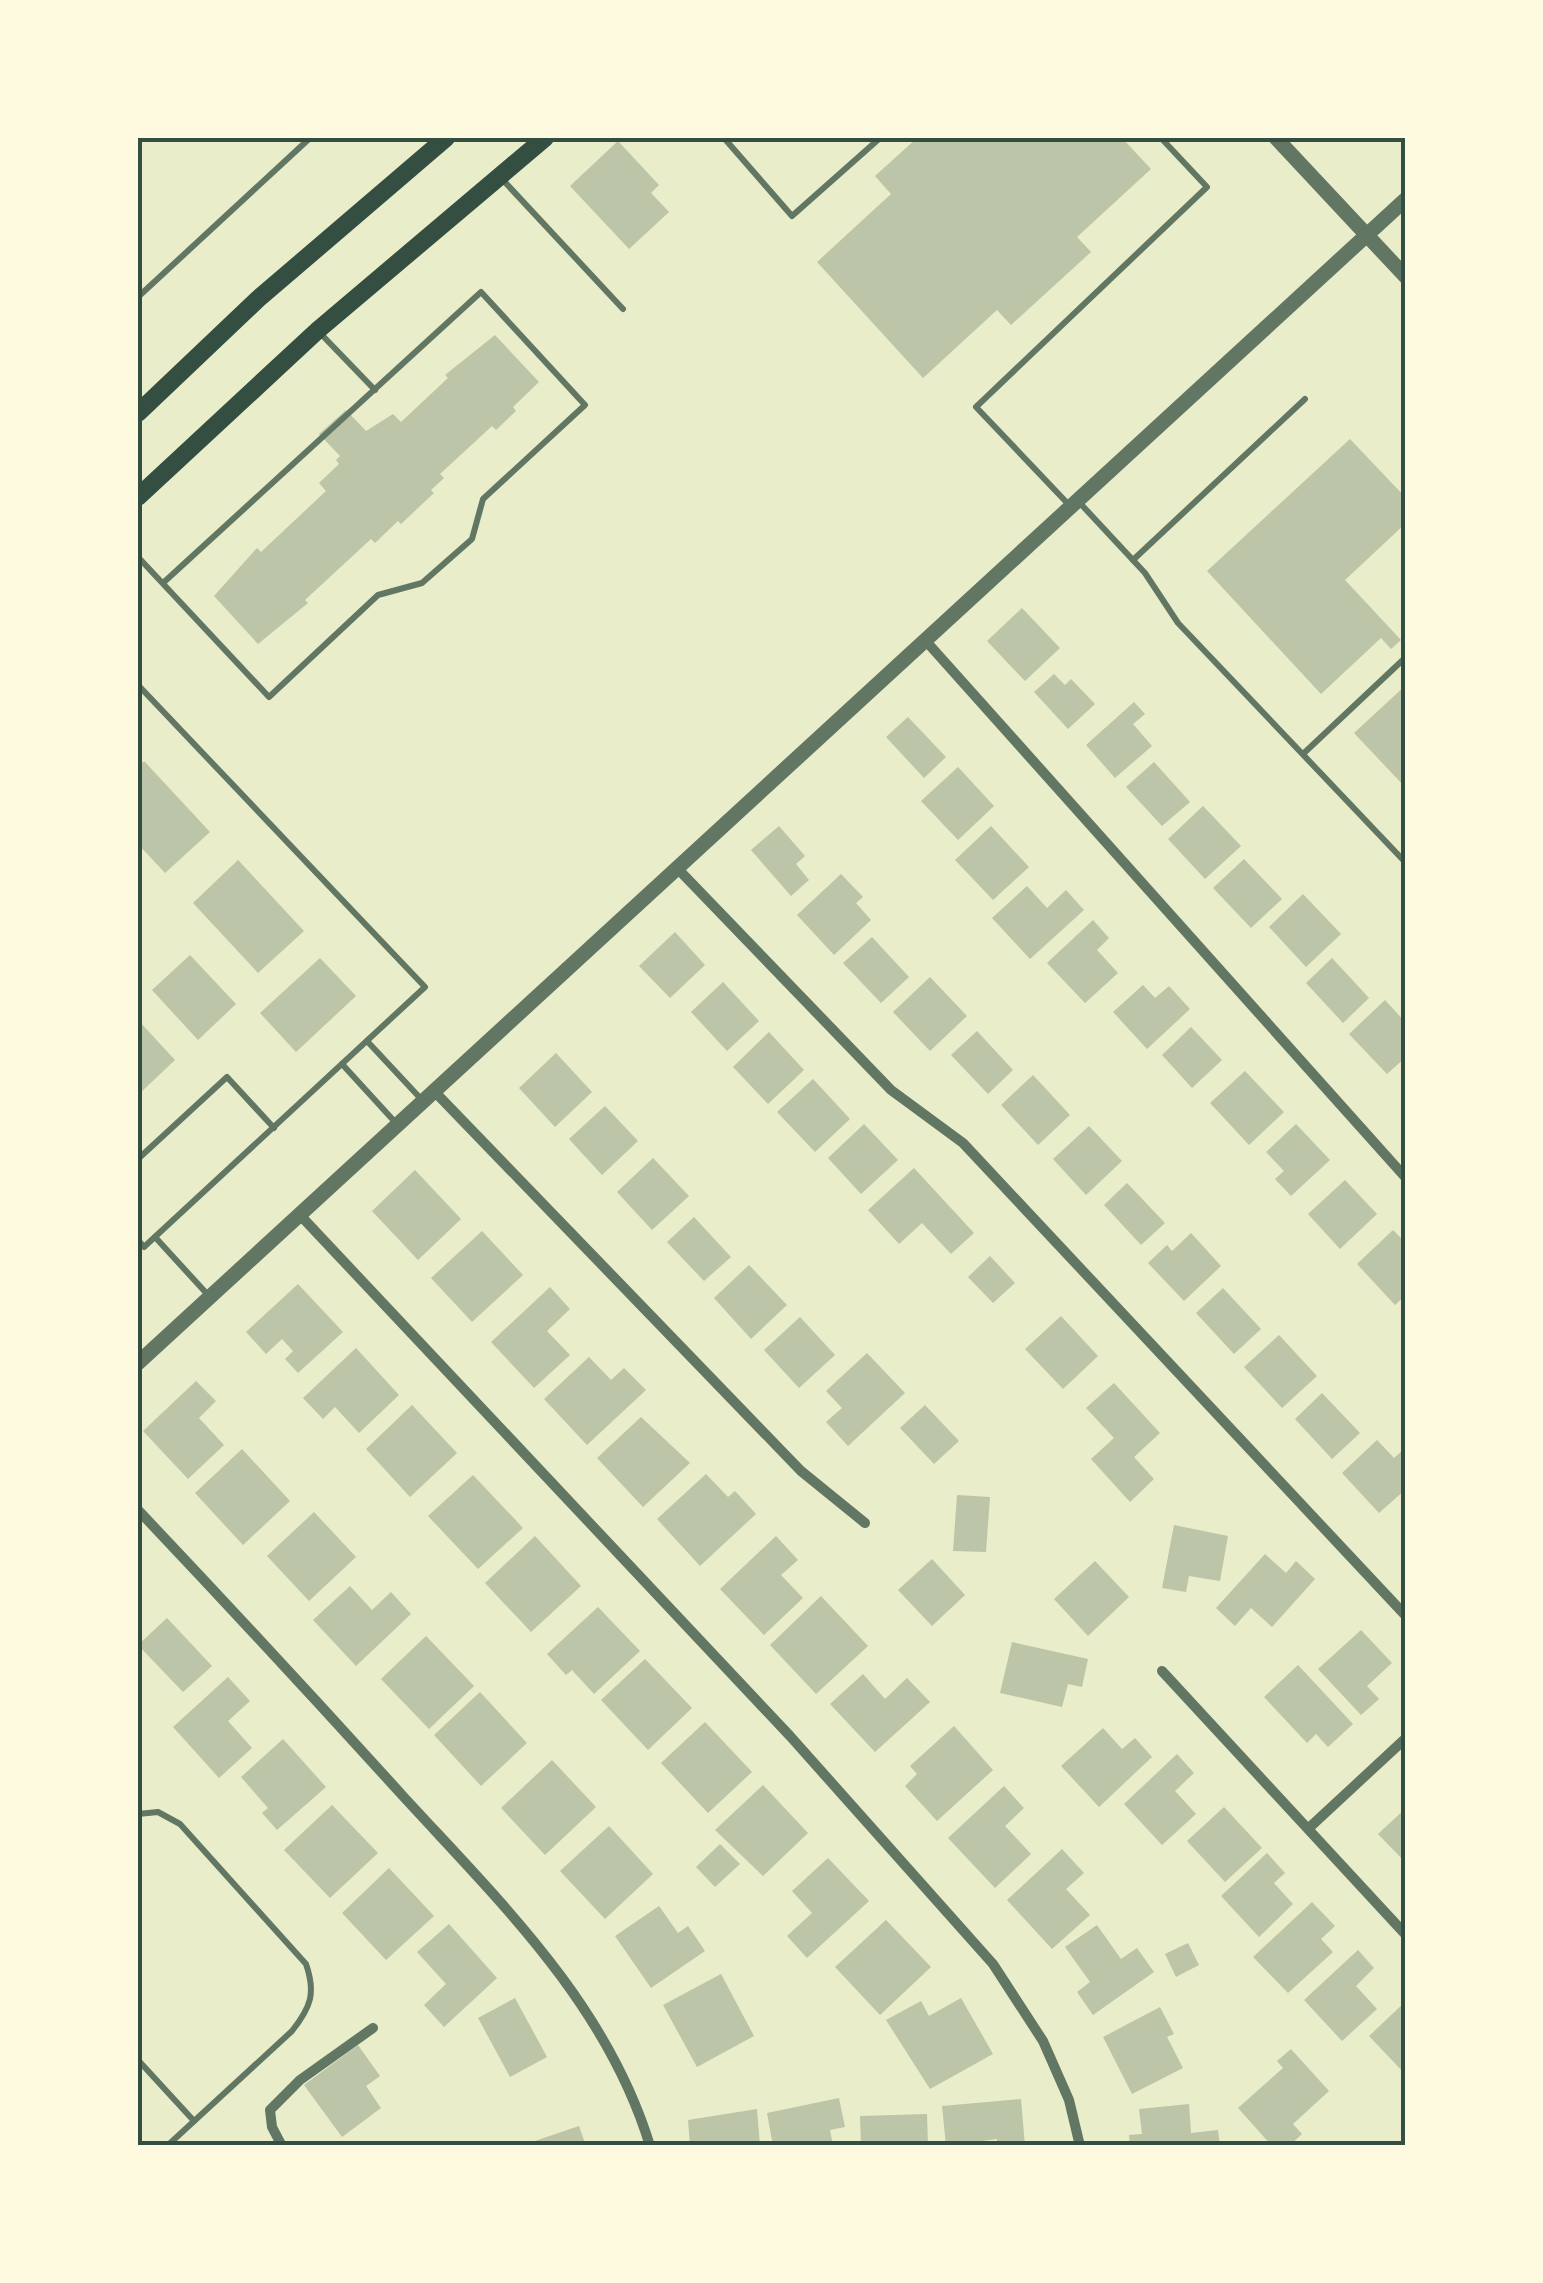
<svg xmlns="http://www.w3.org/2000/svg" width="1543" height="2283" viewBox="0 0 1543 2283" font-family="'PT Serif',serif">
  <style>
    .building { fill: #bcc5a7 }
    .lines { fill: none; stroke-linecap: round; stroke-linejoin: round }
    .service { stroke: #617663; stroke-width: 6 }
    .minor { stroke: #617663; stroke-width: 10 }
    .tertiary { stroke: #617663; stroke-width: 15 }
    .secondary { stroke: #344e41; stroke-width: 18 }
    .neatline { fill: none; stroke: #344e41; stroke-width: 4 }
  </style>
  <rect width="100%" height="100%" fill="#e9edc9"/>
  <!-- building -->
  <g class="building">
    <path d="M917,138H1122L1151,169L1077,237L1091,252L1011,325L997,310L923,378L817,262L891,194L875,176Z"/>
    <path d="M618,141L659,185L651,193L669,212L629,249L570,186Z"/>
    <path d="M495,335L539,382L513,407L516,411L496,430L492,426L440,474L444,478L431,490L434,493L401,524L398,521L375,543L371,539L305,600L308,603L258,644L214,596L257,548L261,552L326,491L319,483L339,464L336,460L340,456L319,434L346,410L366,431L393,414L401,422L448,378L445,375Z"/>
    <path d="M1350,439L1406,498V523L1345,580L1401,640L1391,649L1381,638L1321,694L1207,571Z"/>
    <path d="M1022,608L1060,648L1025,681L987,641Z"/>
    <path d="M1054,674L1065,685L1071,679L1095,704L1068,729L1034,692Z"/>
    <path d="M1406,685V788L1354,733Z"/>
    <path d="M1134,702L1145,714L1133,724L1152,746L1115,778L1086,745Z"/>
    <path d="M908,717L946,757L924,778L886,737Z"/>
    <path d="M144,761L210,832L165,873L138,844V768Z"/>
    <path d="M1154,762L1190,802L1162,826L1126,787Z"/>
    <path d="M958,767L994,806L958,840L921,801Z"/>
    <path d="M1203,806L1241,846L1205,879L1168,839Z"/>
    <path d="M779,826L805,856L796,864L809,880L791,896L751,850Z"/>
    <path d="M991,826L1029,867L993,900L955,860Z"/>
    <path d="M1244,859L1282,899L1251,928L1213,888Z"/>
    <path d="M238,860L304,931L258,973L193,903Z"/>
    <path d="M841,874L863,897L856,903L871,920L834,955L797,915Z"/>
    <path d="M1027,886L1047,908L1066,890L1084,910L1030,959L992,918Z"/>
    <path d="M1303,894L1341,934L1306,967L1269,927Z"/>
    <path d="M1093,920L1109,938L1097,950L1118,973L1085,1003L1047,963Z"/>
    <path d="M675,932L705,965L670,998L639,966Z"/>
    <path d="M872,937L909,977L881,1003L843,963Z"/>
    <path d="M190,955L236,1004L198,1040L152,990Z"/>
    <path d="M320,958L356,996L296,1052L260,1013Z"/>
    <path d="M1332,958L1369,998L1343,1023L1306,983Z"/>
    <path d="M930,977L967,1016L930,1051L893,1012Z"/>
    <path d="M723,982L759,1021L727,1051L691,1012Z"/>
    <path d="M1143,985L1155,998L1169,986L1190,1009L1147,1049L1113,1012Z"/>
    <path d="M1385,1000L1406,1023V1057L1387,1074L1349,1034Z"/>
    <path d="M138,1020L175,1060L138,1095Z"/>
    <path d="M1191,1027L1222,1060L1192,1088L1162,1055Z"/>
    <path d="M977,1031L1013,1070L988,1094L951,1055Z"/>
    <path d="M769,1032L804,1070L768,1104L733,1067Z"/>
    <path d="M556,1053L592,1092L555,1127L519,1088Z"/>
    <path d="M1245,1071L1284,1112L1249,1145L1210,1103Z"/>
    <path d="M1033,1075L1070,1115L1038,1145L1001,1105Z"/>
    <path d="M813,1079L850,1119L815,1152L777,1112Z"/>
    <path d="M605,1106L638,1141L602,1175L569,1139Z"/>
    <path d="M864,1124L898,1160L861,1194L828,1158Z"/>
    <path d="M1296,1124L1330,1160L1291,1196L1275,1179L1284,1171L1266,1152Z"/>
    <path d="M1089,1126L1122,1161L1086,1195L1053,1159Z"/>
    <path d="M653,1158L689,1196L652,1230L617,1192Z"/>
    <path d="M914,1168L974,1233L951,1254L922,1223L899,1244L868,1210Z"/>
    <path d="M415,1170L461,1219L418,1260L372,1211Z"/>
    <path d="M1345,1180L1377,1214L1340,1249L1308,1214Z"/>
    <path d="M1127,1183L1165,1223L1141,1245L1104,1205Z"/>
    <path d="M694,1217L731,1257L704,1281L667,1242Z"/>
    <path d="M1393,1230L1406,1243V1295L1395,1305L1357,1264Z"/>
    <path d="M482,1231L523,1275L472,1322L431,1278Z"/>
    <path d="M1191,1233L1221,1266L1184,1301L1148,1263L1167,1245L1172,1251Z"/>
    <path d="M990,1256L1015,1283L993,1303L968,1277Z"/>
    <path d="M749,1265L787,1305L751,1339L714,1298Z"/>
    <path d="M298,1284L343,1332L298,1373L285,1359L293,1351L282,1339L266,1354L246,1332Z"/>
    <path d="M550,1287L570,1309L547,1331L570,1355L534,1388L491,1342Z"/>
    <path d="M1223,1288L1261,1329L1234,1354L1196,1313Z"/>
    <path d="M1061,1316L1098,1356L1063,1389L1025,1349Z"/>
    <path d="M800,1317L835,1355L799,1388L764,1350Z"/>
    <path d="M1279,1335L1317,1376L1282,1408L1244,1367Z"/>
    <path d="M356,1348L399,1395L359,1433L335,1407L323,1419L303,1398Z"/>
    <path d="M867,1353L905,1393L848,1446L826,1422L842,1408L826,1391Z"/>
    <path d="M589,1357L611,1380L624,1368L646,1390L587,1445L544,1399Z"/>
    <path d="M196,1381L216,1401L199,1418L224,1445L188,1479L143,1431Z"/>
    <path d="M1114,1383L1160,1433L1134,1457L1154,1479L1130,1502L1091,1459L1114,1438L1086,1408Z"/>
    <path d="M1322,1393L1360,1433L1332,1459L1295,1419Z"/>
    <path d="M412,1405L457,1453L410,1497L366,1449Z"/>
    <path d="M925,1405L959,1441L934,1464L900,1428Z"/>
    <path d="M641,1417L690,1463L643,1507L597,1458Z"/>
    <path d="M1377,1440L1394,1458L1403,1450L1406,1453V1489L1379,1513L1342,1473Z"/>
    <path d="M242,1449L290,1501L243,1545L195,1493Z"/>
    <path d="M706,1474L728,1497L735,1491L756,1514L700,1566L657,1519Z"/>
    <path d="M473,1475L523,1528L478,1569L428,1516Z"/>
    <path d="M957,1495L990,1497L986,1552L953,1551Z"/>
    <path d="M314,1512L356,1557L309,1601L267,1556Z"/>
    <path d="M1174,1525L1228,1536L1220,1581L1189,1576L1186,1592L1162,1588Z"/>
    <path d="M535,1536L581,1586L531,1632L485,1583Z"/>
    <path d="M776,1536L798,1560L781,1575L803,1598L764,1635L720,1589Z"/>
    <path d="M1265,1554L1286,1573L1296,1561L1315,1579L1272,1627L1251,1608L1235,1626L1216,1608Z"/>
    <path d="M932,1559L965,1595L932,1626L898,1590Z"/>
    <path d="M1095,1561L1129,1597L1088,1636L1054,1599Z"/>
    <path d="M350,1586L372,1610L391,1592L411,1614L356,1666L313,1620Z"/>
    <path d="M821,1596L868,1646L816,1694L770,1645Z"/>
    <path d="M598,1607L640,1651L594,1694L572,1670L566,1675L547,1654Z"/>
    <path d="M167,1618L212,1666L183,1692L138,1645Z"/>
    <path d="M1361,1630L1392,1663L1367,1686L1379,1699L1361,1715L1318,1669Z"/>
    <path d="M426,1636L474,1686L429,1729L381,1679Z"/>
    <path d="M1012,1642L1088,1659L1082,1687L1068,1684L1062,1707L1000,1693Z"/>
    <path d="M645,1659L692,1708L648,1750L601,1700Z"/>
    <path d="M1298,1665L1353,1724L1328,1747L1316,1734L1307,1743L1264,1697Z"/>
    <path d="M863,1674L885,1699L907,1678L930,1702L875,1752L830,1704Z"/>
    <path d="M228,1677L250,1701L228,1721L252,1748L219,1778L173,1727Z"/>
    <path d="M480,1692L527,1743L481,1786L434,1735Z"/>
    <path d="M705,1722L752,1772L708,1813L661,1763Z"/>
    <path d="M954,1726L993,1770L937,1821L905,1786L917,1774L910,1766Z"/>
    <path d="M1103,1728L1122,1749L1135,1738L1152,1757L1099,1807L1061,1766Z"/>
    <path d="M283,1739L326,1787L277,1830L262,1813L268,1808L241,1777Z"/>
    <path d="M1177,1754L1194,1773L1175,1791L1196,1814L1162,1845L1124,1804Z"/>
    <path d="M552,1760L596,1807L545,1855L501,1808Z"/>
    <path d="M763,1785L808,1833L763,1876L715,1830Z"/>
    <path d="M1004,1786L1024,1808L1005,1826L1031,1854L995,1888L948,1838Z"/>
    <path d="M332,1805L378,1853L330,1898L284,1850Z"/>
    <path d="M1224,1807L1262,1848L1225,1882L1187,1841Z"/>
    <path d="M1406,1808V1863L1378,1834Z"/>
    <path d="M609,1826L653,1874L605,1919L560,1871Z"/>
    <path d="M720,1844L740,1864L715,1887L696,1867Z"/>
    <path d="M1062,1849L1084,1873L1066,1889L1090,1915L1052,1949L1007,1900Z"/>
    <path d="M1267,1853L1285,1873L1274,1883L1293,1904L1259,1937L1221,1896Z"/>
    <path d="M828,1858L869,1901L807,1958L787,1936L812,1913L792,1891Z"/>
    <path d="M389,1868L434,1916L386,1960L342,1913Z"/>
    <path d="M1312,1902L1335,1926L1321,1939L1333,1952L1288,1993L1253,1957Z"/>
    <path d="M659,1906L678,1933L688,1926L705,1951L651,1988L615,1936Z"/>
    <path d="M886,1920L931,1967L880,2015L835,1967Z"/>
    <path d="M449,1924L497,1978L444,2027L424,2005L446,1984L417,1952Z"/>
    <path d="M1097,1925L1121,1959L1137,1948L1154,1972L1093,2015L1077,1992L1090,1982L1065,1947Z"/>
    <path d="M1188,1943L1199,1965L1176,1977L1165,1954Z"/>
    <path d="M1358,1950L1374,1968L1356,1986L1377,2009L1342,2041L1304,2000Z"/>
    <path d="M721,1974L754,2036L697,2067L663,2005Z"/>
    <path d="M515,1998L547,2057L510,2077L478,2018Z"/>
    <path d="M961,1998L993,2054L930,2089L886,2020L921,2001L929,2016Z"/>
    <path d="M1406,2001V2075L1369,2036Z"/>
    <path d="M1160,2007L1174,2034L1167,2037L1183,2068L1132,2094L1103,2037Z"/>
    <path d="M358,2045L380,2076L366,2086L381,2108L342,2137L304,2085Z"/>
    <path d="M1291,2049L1329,2091L1293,2124L1302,2134L1289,2146H1272L1238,2108L1283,2068L1277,2061Z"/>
    <path d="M839,2098L845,2127L830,2130L833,2146H773L767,2113Z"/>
    <path d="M1021,2099L1025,2146H997V2139L946,2146L942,2106Z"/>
    <path d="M1189,2104L1191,2133L1218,2130L1220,2146H1130L1129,2135L1142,2134L1139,2109Z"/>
    <path d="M757,2109L760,2146H690L688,2120Z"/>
    <path d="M927,2114L928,2146H861L860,2116Z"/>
    <path d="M579,2126L586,2146H523V2145Z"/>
  </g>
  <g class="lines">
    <!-- service -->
    <g class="service">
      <path d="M724,138L792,216L880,138"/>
      <path d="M501,178L623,309"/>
      <path d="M138,297L310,138"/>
      <path d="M320,333L375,390"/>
      <path d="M1078,501L1145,573L1178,623L1406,863"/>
      <path d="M1071,507L976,407L1207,187L1161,138"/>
      <path d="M138,557L269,697L378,595L422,583L472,539L483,499L585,405L481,292L163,583"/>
      <path d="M1133,560L1305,399"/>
      <path d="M138,685L425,987L144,1247L138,1240"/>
      <path d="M1303,754L1406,657"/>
      <path d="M367,1041L422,1100"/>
      <path d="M342,1064L395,1122"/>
      <path d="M138,1159L227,1077L274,1128"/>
      <path d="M155,1237L208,1295"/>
      <path d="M138,1814L158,1812L180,1824L306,1964C316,1993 311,2007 292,2031L167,2146"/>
      <path d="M138,2060L194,2121"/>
    </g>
    <!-- minor -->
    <g class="minor">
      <path d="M925,640L1406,1178"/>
      <path d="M677,868L891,1090L963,1143L1406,1616"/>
      <path d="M434,1091L801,1471L865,1523"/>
      <path d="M300,1215L790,1736L993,1964L1043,2041L1069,2100L1080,2146"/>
      <path d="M138,1510C227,1604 315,1699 402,1795C500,1902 607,2004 650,2146"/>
      <path d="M1162,1671L1406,1935"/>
      <path d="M1310,1827L1406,1738"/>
      <path d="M282,2146L272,2127L270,2110L300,2080L373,2028"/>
    </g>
    <!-- tertiary -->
    <g class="tertiary">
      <path d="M1276,138L1406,277"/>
      <path d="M138,1363L1406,199"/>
    </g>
    <!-- secondary -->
    <g class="secondary">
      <path d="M138,413L258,299L446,138"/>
      <path d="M138,497L318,330L545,138"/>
    </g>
  </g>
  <!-- border -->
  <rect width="1543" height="2283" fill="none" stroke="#fefae0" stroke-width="280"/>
  <rect x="140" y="140" width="1263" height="2003" class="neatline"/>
</svg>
